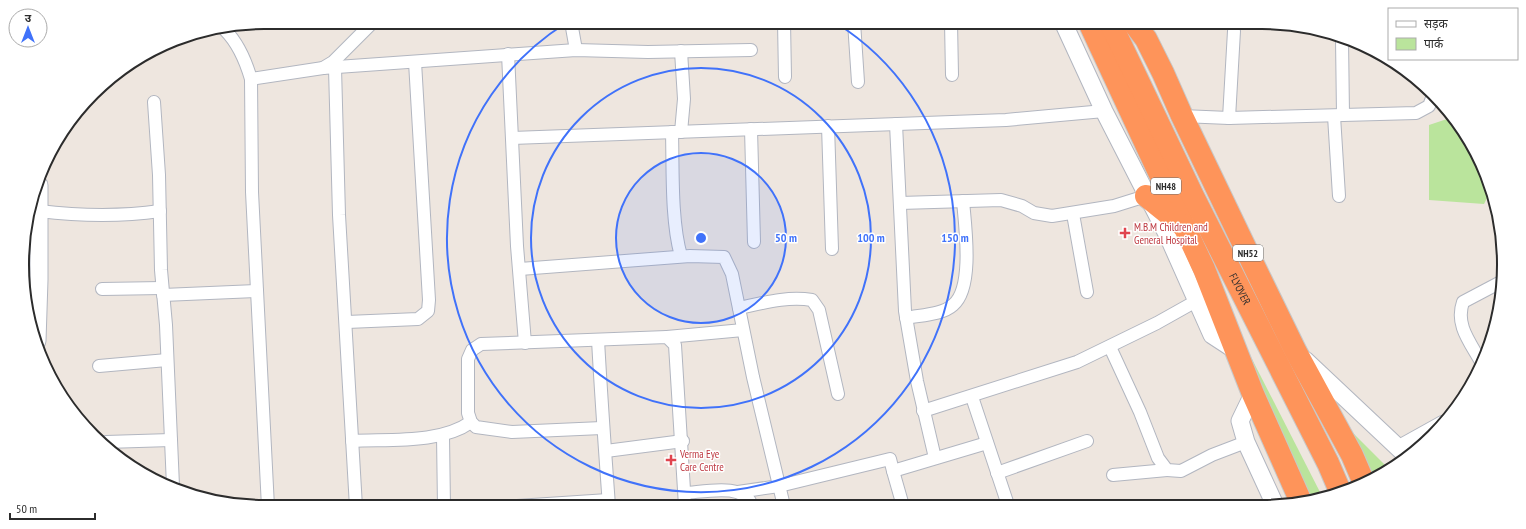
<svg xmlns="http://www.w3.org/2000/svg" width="1526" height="529" viewBox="0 0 1526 529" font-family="'PT Sans Narrow','Noto Sans Devanagari',sans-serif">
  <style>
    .green { fill: #bae49c }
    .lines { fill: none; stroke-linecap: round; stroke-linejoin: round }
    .street-casing { stroke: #b2b6c0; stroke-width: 14 }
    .secondary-casing { stroke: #b2b6c0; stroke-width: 19 }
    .highway-casing { stroke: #c8c8c8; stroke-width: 24 }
    .street { stroke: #fff; stroke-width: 12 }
    .secondary { stroke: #fff; stroke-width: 17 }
    .highway { stroke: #fe945a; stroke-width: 22 }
    .ring { fill: none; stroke: #4072fa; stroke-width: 2 }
    .health-dot { fill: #e0444e; stroke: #fff; stroke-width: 1.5 }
    .labels { text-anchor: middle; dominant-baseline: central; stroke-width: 3; stroke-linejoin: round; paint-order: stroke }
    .shield { fill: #fff; stroke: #6b6b6b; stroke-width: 1 }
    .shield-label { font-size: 10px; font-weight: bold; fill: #2c2c2c }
    .health-label { font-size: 11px; fill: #be3a42; stroke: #fff; text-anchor: start }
    .street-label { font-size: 11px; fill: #2c2c2c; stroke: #fff }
    .rim { fill: none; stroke: #2c2c2c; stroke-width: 2 }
    .centre { fill: #4072fa; stroke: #fff; stroke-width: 2 }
    .ring-label { font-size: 12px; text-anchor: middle; font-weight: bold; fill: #4072fa; stroke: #fff; stroke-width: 3; stroke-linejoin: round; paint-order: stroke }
  </style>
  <rect width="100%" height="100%" fill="#eee6df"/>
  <!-- green -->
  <g class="green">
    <path d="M1447,115L1471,143L1489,194L1484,204L1429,200V125L1447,119Z"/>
    <path d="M1234,324L1322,496L1304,502Z"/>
    <path d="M1351,431L1389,469L1369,482Z"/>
  </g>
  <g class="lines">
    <!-- street casing -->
    <g class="street-casing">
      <g id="street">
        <path d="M571,22L576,50"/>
        <path d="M784,22L785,77"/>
        <path d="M854,22L858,82"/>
        <path d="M910,22V23"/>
        <path d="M951,22L952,75"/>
        <path d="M225,30C238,43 246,62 251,79L252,192L268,507"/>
        <path d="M1342,39L1343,115"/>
        <path d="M508,54L517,246L525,343"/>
        <path d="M323,68L576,50L648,52L751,50"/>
        <path d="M335,68L339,215L356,507"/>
        <path d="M251,79L323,68L333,62L373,22"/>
        <path d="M154,102L159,175L161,270L166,325L173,486"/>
        <path d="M1182,116L1229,118L1416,113L1429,106L1432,98"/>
        <path d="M1334,116L1339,196"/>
        <path d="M1229,118L1234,31"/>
        <path d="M896,124L905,311L917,381L935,458"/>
        <path d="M828,126L832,249"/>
        <path d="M751,129L754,242"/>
        <path d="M672,132C673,170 671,221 681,256"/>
        <path d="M681,132L684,99L681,51"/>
        <path d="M512,138L1006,120L1104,111"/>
        <path d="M900,203L1001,200L1022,206L1034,213L1052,216L1114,206L1146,196"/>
        <path d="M39,211C81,216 118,217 160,211"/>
        <path d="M1073,214L1087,292"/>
        <path d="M520,269L690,256L724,257L732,274L753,377L784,506"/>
        <path d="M102,289L162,288"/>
        <path d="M163,295L257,291"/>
        <path d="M739,308C763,303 787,296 812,300L819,310L838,394"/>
        <path d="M906,318C920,315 942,315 953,305C974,288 965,225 963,201"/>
        <path d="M347,322L418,319L428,311L429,300L415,62"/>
        <path d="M667,337L743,330"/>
        <path d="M598,340C601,395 605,451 609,506"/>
        <path d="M1110,347L1140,412L1158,458L1167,470L1181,471L1212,455L1246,442"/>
        <path d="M1481,362C1470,342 1455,325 1463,302L1499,283"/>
        <path d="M99,366L167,360"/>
        <path d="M972,397L1008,505"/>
        <path d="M923,411L1077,362L1157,323L1198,300"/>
        <path d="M602,428L512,432L476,427L471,422L468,413V359L472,350L481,344L667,337L675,345L685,506"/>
        <path d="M443,436L444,507"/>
        <path d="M352,441C390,439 440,444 471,422"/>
        <path d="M106,442L171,440"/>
        <path d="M1397,447L1442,422"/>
        <path d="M606,451L683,441"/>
        <path d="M893,471L903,506"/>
        <path d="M997,473L1087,441"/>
        <path d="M1113,475L1167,470"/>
        <path d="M738,492L779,486L890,459L893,471L987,443"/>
        <path d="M685,493C704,492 745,482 752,506"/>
        <path d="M517,506L608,500"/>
      </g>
    </g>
    <!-- secondary casing -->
    <g class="secondary-casing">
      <g id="secondary">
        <path d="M1063,22L1104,111L1168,236L1212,335L1238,352"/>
        <path d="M37,341L39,280V185"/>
        <path d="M1305,360L1407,456"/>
        <path d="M1253,394L1240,421L1246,442L1275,505"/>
      </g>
    </g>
    <!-- highway casing -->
    <g class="highway-casing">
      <g id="highway">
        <path d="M1089,22L1204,269L1253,394L1301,502"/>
        <path id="s1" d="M1110,22L1193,196L1328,463L1340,491"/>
        <path d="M1133,22L1146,39L1163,73L1182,116L1255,268L1296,352L1352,455L1364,483"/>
        <path d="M1146,196L1182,225"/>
      </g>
    </g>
    <!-- street -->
    <use href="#street" class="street"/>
    <!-- secondary -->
    <use href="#secondary" class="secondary"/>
    <!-- highway -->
    <use href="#highway" class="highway"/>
  </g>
  <!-- distance rings -->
  <circle cx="701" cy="238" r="85" fill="#4072fa" fill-opacity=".12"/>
  <g class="ring">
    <circle cx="701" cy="238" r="85"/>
    <circle cx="701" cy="238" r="170"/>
    <path d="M836 23A254 254 0 1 1 566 23"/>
  </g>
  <!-- markers -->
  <g class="health-dot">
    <path d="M1123 227h4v4h4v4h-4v4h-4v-4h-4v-4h4z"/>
    <path d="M669 454h4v4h4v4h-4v4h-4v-4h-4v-4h4z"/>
  </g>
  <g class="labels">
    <!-- shield labels -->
    <g class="shield">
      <rect x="1151" y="178" width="30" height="16" rx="3"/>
      <rect x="1233" y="245" width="30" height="16" rx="3"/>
    </g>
    <g class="shield-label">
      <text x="1166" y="186">NH48</text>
      <text x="1248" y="253">NH52</text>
    </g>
    <!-- health labels -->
    <g class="health-label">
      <text x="1134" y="227">M.B.M Children and<tspan x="1134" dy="13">General Hospital</tspan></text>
      <text x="680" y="454">Verma Eye<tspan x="680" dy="13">Care Centre</tspan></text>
    </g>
    <!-- street labels -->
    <g class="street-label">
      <text stroke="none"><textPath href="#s1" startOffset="297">FLYOVER</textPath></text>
    </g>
  </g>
  <!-- crop -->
  <path d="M0 0H1526V529H0ZM264 29H1262A235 235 0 0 1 1497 264V265A235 235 0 0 1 1262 500H264A235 235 0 0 1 29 265V264A235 235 0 0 1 264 29Z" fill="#fff" fill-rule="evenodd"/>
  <path class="rim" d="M264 29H1262A235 235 0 0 1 1497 264V265A235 235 0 0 1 1262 500H264A235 235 0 0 1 29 265V264A235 235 0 0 1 264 29Z"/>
  <circle cx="701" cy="238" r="6" class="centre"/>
  <g class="ring-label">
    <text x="786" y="242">50 m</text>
    <text x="871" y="242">100 m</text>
    <text x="955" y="242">150 m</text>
  </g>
  <!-- legend -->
  <rect x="1388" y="8" width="130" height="52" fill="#ffffff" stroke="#ababab"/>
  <rect x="1396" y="21" width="20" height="6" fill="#ffffff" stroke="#ababab"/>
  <text x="1424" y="28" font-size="12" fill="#2c2c2c">सड़क</text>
  <rect x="1396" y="38" width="20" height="12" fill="#bae49c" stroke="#ababab"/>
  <text x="1424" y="48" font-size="12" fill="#2c2c2c">पार्क</text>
  <!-- north arrow -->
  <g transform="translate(28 28)"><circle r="19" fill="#ffffff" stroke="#ababab"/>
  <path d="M0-3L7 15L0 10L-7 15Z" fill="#4072fa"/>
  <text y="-6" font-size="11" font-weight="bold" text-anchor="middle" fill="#2c2c2c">उ</text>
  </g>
  <!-- scale -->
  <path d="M10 513v6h85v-6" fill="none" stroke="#2c2c2c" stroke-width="2"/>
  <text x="16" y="513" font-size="12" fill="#2c2c2c" stroke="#ffffff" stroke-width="3" paint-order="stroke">50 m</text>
</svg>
